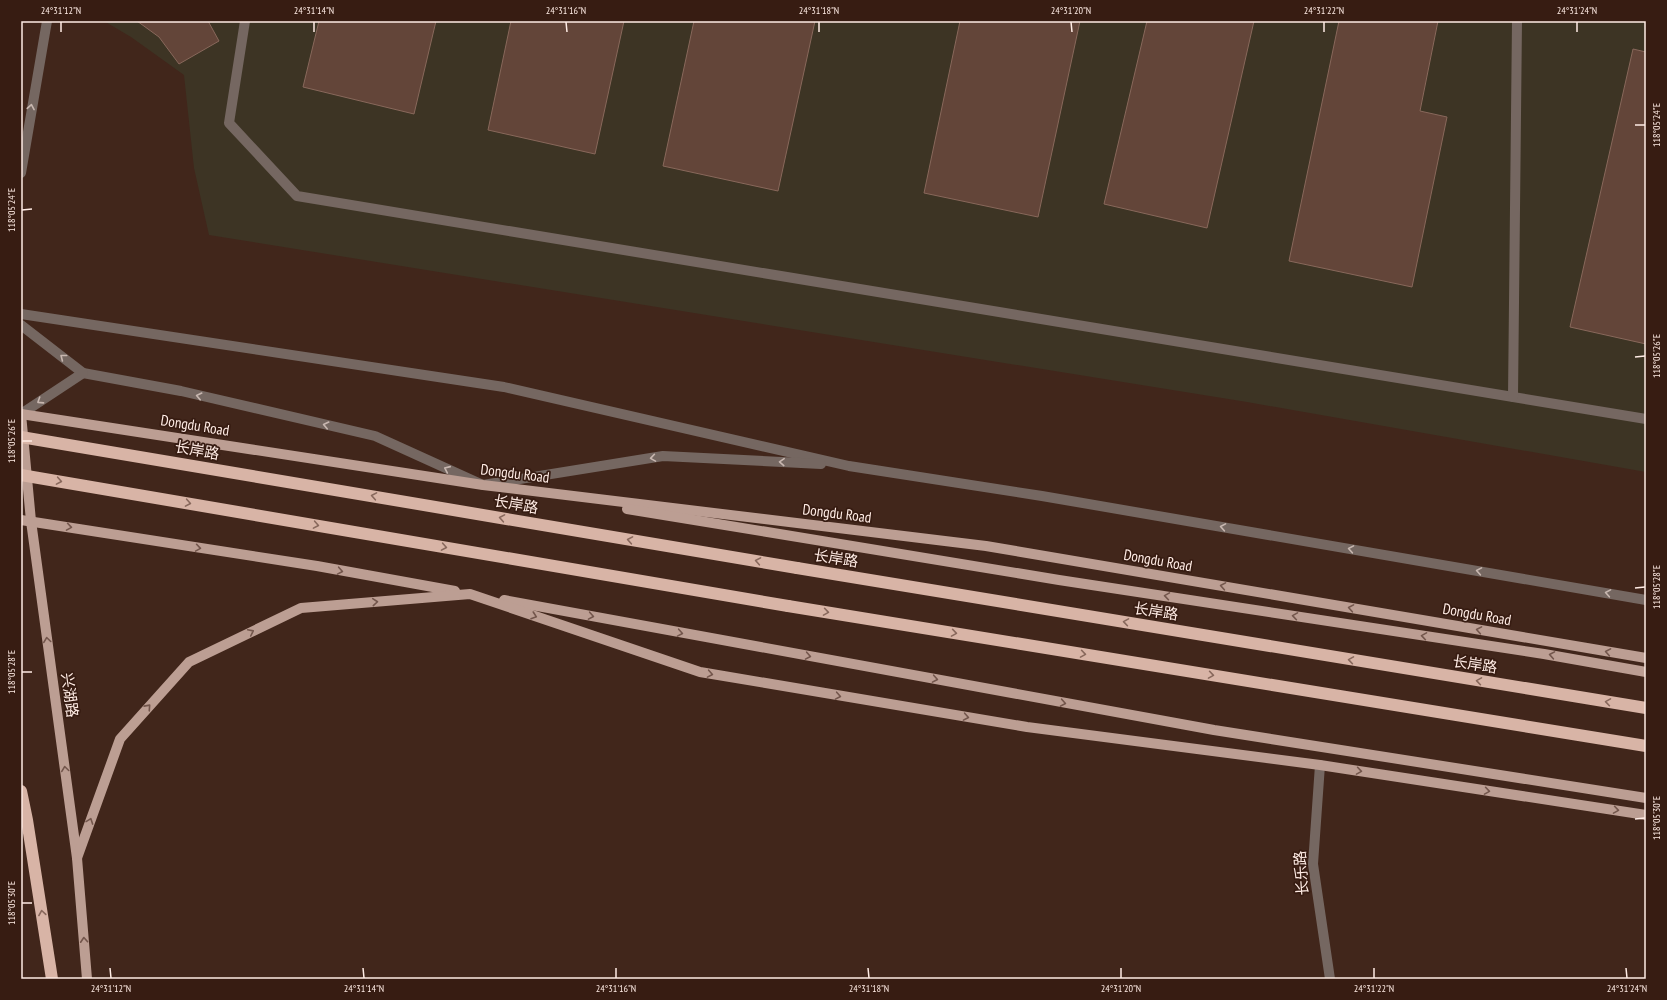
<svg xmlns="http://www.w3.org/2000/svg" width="1667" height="1000" viewBox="0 0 1667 1000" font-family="'PT Sans Narrow','Noto Sans SC',sans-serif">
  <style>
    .commercial { fill: #3d3424 }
    .building { fill: #634539; stroke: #88685b }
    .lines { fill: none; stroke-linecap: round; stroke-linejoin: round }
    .minor { stroke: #756761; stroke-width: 10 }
    .major { stroke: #bc9e93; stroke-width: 10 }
    .highway { stroke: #d8b4a6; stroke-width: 12 }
    .highway-bridge { stroke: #d8b4a6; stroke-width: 12 }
    .oneway { stroke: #c8b7b0 }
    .oneway2 { stroke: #88685c }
    .oneway3 { stroke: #73564c }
    .ticks { fill: none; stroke: #ffece5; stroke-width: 1.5 }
    .labels { text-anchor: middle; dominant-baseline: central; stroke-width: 3.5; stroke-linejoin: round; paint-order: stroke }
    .street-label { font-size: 15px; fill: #ffece5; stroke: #371c12 }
    .neatline { fill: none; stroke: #ffece5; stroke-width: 1.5 }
    .ticks-label { font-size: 10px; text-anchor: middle; fill: #ffece5 }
  </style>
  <rect width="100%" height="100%" fill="#41261b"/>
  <!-- commercial -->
  <path class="commercial" d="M104,21H1646V472L1247,402L209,235L194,168L184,75L131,37Z"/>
  <!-- building -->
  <g class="building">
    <path d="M137,21H208L219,41L179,64L159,37Z"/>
    <path d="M319,21H436L414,114L303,87Z"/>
    <path d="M511,21H624L595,154L488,130Z"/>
    <path d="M694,21H815L778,191L663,166Z"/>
    <path d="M960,21H1080L1038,217L924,193Z"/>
    <path d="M1147,21H1254L1207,228L1104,204Z"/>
    <path d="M1339,21H1438L1420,111L1447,117L1412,287L1289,261Z"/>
    <path d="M1633,49L1646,52V344L1570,327Z"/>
  </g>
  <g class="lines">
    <!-- minor -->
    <g class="minor">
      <path d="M245,21L229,123L297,196L1646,419"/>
      <path d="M21,173L47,21"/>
      <path d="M21,314L504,387L849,466L1042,496L1646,600"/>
      <path d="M21,325L83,373L181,391L375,436L483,485L663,456L821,464"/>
      <path d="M1513,397L1517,21"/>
      <path d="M21,414L83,373"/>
      <path d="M1320,765L1313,864L1330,979"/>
    </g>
    <!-- major -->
    <g class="major">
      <path d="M21,414L483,485L986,546L1646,658"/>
      <path d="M21,414L31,521L77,858L87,979"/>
      <path d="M627,509L1059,580L1544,654L1646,672"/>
      <path d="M21,520L317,566L455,591"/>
      <path d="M504,600L1214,730L1646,798"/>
      <path d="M77,858L120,739L189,662L301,608L470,594L700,672L1027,727L1320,765L1646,815"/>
    </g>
    <!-- highway -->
    <g class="highway">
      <path d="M797,568L1646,708"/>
      <path d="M788,606L1646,746"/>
      <path d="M21,791L27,820L52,979"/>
    </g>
    <!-- highway-bridge -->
    <g class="highway-bridge">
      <path d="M21,437L797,568"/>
      <path d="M21,475L788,606"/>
    </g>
  </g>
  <!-- one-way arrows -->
  <defs><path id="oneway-chevron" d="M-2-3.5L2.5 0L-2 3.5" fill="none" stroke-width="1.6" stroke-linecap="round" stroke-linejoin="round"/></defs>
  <g class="oneway">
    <use href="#oneway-chevron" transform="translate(31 107) rotate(-80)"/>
    <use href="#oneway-chevron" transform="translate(63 357) rotate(-142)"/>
    <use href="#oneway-chevron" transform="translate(199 396) rotate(-167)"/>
    <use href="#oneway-chevron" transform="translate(40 401) rotate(147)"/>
    <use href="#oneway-chevron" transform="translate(326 425) rotate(-167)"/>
    <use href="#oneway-chevron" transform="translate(653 458) rotate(171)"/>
    <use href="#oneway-chevron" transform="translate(782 462) rotate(-177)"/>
    <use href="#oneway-chevron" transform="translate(447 469) rotate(-156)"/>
    <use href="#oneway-chevron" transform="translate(1223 527) rotate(-170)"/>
    <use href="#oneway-chevron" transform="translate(1351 549) rotate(-170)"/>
    <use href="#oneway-chevron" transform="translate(1479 571) rotate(-170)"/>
    <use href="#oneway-chevron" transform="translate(1608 593) rotate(-170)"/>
  </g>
  <g class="oneway2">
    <use href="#oneway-chevron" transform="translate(59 481) rotate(10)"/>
    <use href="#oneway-chevron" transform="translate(374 496) rotate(-170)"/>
    <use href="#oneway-chevron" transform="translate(188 503) rotate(10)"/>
    <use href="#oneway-chevron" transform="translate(502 518) rotate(-170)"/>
    <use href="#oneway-chevron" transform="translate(316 525) rotate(10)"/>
    <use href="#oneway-chevron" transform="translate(630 540) rotate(-170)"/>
    <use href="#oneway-chevron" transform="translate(444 547) rotate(10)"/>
    <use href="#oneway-chevron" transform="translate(758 561) rotate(-170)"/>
    <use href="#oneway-chevron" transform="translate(826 612) rotate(9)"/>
    <use href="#oneway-chevron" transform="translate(1126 622) rotate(-171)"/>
    <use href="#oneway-chevron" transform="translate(954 633) rotate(9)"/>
    <use href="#oneway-chevron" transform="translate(1083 654) rotate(9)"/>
    <use href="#oneway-chevron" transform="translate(1351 660) rotate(-171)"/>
    <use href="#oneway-chevron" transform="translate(1211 675) rotate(9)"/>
    <use href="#oneway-chevron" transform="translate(1479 681) rotate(-171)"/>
    <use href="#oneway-chevron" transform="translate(1608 702) rotate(-171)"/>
    <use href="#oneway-chevron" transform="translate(42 913) rotate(-99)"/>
  </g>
  <g class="oneway3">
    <use href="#oneway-chevron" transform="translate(69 527) rotate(9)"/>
    <use href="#oneway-chevron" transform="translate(198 548) rotate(9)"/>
    <use href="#oneway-chevron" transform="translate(340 571) rotate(10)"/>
    <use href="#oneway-chevron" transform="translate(1223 586) rotate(-170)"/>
    <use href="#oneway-chevron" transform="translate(1167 596) rotate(-171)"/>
    <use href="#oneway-chevron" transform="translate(375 602) rotate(-5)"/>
    <use href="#oneway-chevron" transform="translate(1351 608) rotate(-170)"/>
    <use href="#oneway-chevron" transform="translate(534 616) rotate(19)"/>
    <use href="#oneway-chevron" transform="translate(591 616) rotate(10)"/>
    <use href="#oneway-chevron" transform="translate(1295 616) rotate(-171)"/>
    <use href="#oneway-chevron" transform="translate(1479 630) rotate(-170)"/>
    <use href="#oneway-chevron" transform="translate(251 632) rotate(-26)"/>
    <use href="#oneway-chevron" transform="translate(680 633) rotate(10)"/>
    <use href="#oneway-chevron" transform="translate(1424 636) rotate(-171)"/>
    <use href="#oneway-chevron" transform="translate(47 640) rotate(-98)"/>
    <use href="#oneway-chevron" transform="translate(1608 652) rotate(-170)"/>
    <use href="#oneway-chevron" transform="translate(1552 655) rotate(-170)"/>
    <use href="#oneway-chevron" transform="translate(808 656) rotate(10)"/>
    <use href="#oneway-chevron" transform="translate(710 674) rotate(10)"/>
    <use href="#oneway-chevron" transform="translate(935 679) rotate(10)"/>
    <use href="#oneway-chevron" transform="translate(838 696) rotate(10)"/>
    <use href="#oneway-chevron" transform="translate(1063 703) rotate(10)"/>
    <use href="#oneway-chevron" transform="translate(148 707) rotate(-48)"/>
    <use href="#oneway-chevron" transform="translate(966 717) rotate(10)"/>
    <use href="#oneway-chevron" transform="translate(65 769) rotate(-98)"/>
    <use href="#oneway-chevron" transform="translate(1359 771) rotate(9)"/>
    <use href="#oneway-chevron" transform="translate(1487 791) rotate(9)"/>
    <use href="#oneway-chevron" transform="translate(1616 810) rotate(9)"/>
    <use href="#oneway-chevron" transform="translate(90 821) rotate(-70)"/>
    <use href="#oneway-chevron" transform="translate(84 940) rotate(-94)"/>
  </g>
  <!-- ticks -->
  <path class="ticks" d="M61,22V32M314,22V32M566,22L567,32M819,22V32M1071,22L1072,32M1324,22V32M1577,22V32M1635,125H1645M22,210L32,209M1635,357L1645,356M22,441H32M1635,588L1645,587M22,672H32M1635,819L1645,818M22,903H32M110,968L111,978M363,968L364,978M616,968V978M868,968L869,978M1121,968V978M1374,968V978M1626,968L1627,978"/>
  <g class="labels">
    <!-- street labels -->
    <g class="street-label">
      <text transform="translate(195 425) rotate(9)">Dongdu Road</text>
      <text transform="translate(197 450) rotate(10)">长岸路</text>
      <text transform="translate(515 473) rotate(7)">Dongdu Road</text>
      <text transform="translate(516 504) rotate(10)">长岸路</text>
      <text transform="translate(837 513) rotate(7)">Dongdu Road</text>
      <text transform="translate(836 558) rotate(9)">长岸路</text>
      <text transform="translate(1158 560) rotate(10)">Dongdu Road</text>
      <text transform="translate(1156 611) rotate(9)">长岸路</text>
      <text transform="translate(1477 614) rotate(10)">Dongdu Road</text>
      <text transform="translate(1475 664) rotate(9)">长岸路</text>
      <text transform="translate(70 695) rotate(82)">兴湖路</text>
      <text transform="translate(1301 873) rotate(-94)">长乐路</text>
    </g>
  </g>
  <!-- border -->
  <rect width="1667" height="1000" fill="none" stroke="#371c12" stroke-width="44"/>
  <rect x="22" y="22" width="1623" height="956" class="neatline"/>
  <g class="ticks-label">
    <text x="61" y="14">24°31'12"N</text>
    <text x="314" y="14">24°31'14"N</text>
    <text x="566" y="14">24°31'16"N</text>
    <text x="819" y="14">24°31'18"N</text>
    <text x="1071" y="14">24°31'20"N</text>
    <text x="1324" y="14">24°31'22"N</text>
    <text x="1577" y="14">24°31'24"N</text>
    <text transform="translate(1656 125) rotate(-90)" y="4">118°05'24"E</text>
    <text transform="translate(11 210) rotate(-90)" y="4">118°05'24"E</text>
    <text transform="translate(1656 356) rotate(-90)" y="4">118°05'26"E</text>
    <text transform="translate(11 441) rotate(-90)" y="4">118°05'26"E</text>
    <text transform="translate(1656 587) rotate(-90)" y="4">118°05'28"E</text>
    <text transform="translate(11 672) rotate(-90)" y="4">118°05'28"E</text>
    <text transform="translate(1656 818) rotate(-90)" y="4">118°05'30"E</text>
    <text transform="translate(11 903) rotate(-90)" y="4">118°05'30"E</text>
    <text x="111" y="992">24°31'12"N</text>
    <text x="364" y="992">24°31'14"N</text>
    <text x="616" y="992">24°31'16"N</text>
    <text x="869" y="992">24°31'18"N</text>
    <text x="1121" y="992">24°31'20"N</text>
    <text x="1374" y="992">24°31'22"N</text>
    <text x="1627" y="992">24°31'24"N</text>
  </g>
</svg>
